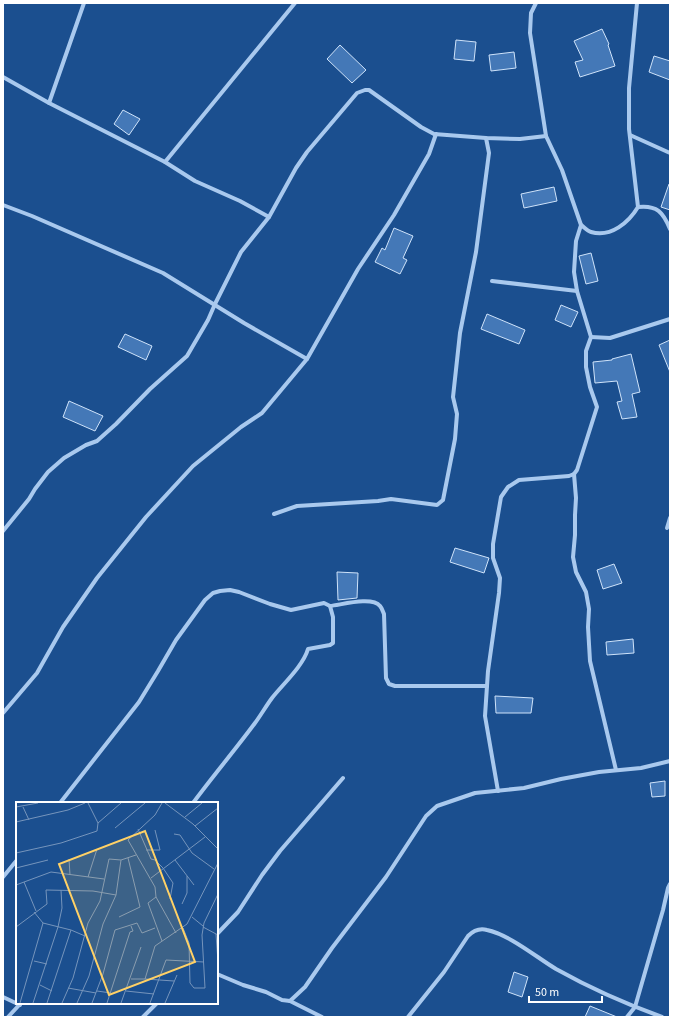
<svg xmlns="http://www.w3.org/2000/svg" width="673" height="1020" viewBox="0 0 673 1020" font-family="'Source Sans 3',sans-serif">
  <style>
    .building { fill: #4478b7; stroke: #cfe3fa }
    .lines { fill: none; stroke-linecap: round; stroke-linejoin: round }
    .minor { stroke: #a9c9ee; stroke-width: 4 }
    .inset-road { fill: none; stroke: #7695bc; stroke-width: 1 }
    .view { fill: #ffd166; fill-opacity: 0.15; stroke: #ffd166; stroke-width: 2 }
    .inset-edge { fill: none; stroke: #fff; stroke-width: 2 }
  </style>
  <rect width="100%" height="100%" fill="#1b4f8f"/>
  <!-- building -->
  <g class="building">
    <path d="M602,29L609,44L608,45L615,66L580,77L575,62L583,60L574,41Z"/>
    <path d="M456,40L476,42L474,61L454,59Z"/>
    <path d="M340,45L366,70L352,83L327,59Z"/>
    <path d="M514,52L516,68L491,71L489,55Z"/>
    <path d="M654,56L670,61V80L649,72Z"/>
    <path d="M123,110L140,119L129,135L114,124Z"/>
    <path d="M669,184L670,185V210L661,207Z"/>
    <path d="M554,187L557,201L524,208L521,194Z"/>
    <path d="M394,228L413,236L403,258L407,260L400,274L375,262L382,248L385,250Z"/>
    <path d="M591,253L598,281L586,284L579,256Z"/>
    <path d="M561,305L578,312L571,327L555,320Z"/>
    <path d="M487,314L525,330L519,344L481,329Z"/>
    <path d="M125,334L152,346L146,360L118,347Z"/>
    <path d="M670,340V372L659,345Z"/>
    <path d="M631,354L640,392L632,394L637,417L622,419L617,402L622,401L617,381L595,383L593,362L612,360V359Z"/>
    <path d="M69,401L103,416L95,431L63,417Z"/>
    <path d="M455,548L489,558L484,573L450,562Z"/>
    <path d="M614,564L622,583L603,589L597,570Z"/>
    <path d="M337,572L358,573L357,598L338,600Z"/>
    <path d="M633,639L634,653L607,655L606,642Z"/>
    <path d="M495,696L533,698L531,713H496Z"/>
    <path d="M665,781V796L652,797L650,783Z"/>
    <path d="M514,972L528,977L522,997L508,992Z"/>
    <path d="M590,1006L617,1017H585Z"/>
  </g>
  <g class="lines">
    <!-- minor -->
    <g class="minor">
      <path d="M3,77L49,103L165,162L195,181L240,201L269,217"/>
      <path d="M49,103L84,3"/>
      <path d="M630,135L670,153"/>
      <path d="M165,162L295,3"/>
      <path d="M3,205L32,216L163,273L244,323L307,359"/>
      <path d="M638,207C657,205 663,212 670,229"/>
      <path d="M581,225C584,227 587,231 591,232C611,238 629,222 638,207L629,129V88L637,3"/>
      <path d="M492,281L577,291"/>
      <path d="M591,337L610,338L670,319"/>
      <path d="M574,474L576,498L575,515V535L573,557L576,572L586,592L589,609L588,627L590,661L616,770"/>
      <path d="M274,514L297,506L378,501L391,499L437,505L443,500L455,439L457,414L453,397L460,333L476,252L489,153L486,138"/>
      <path d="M667,528L670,518"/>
      <path d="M3,531L29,499L35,489L48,472L64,458L86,445L97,441L116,424L150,389L187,356L208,320L215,304L241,252L269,217L296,168L307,152L357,93L365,90H369L421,127L434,134L486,138L520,139L546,136"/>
      <path d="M330,606C341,605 372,596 380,606C382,608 383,612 384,614L386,678L389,684L395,686H487"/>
      <path d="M3,713L37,673L63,627L97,578L146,517L193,466L241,427L262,413L307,359L358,269L394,215L429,154L436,134"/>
      <path d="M498,791L485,716L488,671L499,593L500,578L493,558V544L501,497L508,487L519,480L569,476L574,474L577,470L597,407L590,387L586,367V351L591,337L577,291L574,272L576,241L581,225L562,170L546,136L530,33L531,13L536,3"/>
      <path d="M60,803L139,702L158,671L176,640L205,600L213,593L220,591L230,590L239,592L270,604L291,610L324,603L330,606L333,617V643L330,645L308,649C303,666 283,684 272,698C266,706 261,715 255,723C235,750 213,776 193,803"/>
      <path d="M3,877L17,860"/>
      <path d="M217,934L238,912L262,875L280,851L343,778"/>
      <path d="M217,974L243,985L266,992L282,1000L290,1001L305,987L332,948L386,877L426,816L437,806L475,793L524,788L561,779L599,772L641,768L670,761"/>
      <path d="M3,997L20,1005"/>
      <path d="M290,1001L322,1017"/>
      <path d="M8,1017L21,1003"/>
      <path d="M143,1017L157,1003"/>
      <path d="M408,1017L444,972L468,936C473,931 480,928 487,930C510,935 536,957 556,969C590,988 626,1004 662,1017"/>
      <path d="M627,1017L635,1007L663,910L668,888L670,884"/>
    </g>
  </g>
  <!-- overview -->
  <g transform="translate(16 802)">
    <rect width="202" height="202" fill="#1b4f8f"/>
    <path class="inset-road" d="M149,1L177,22L202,47M0,5L22,1M7,5L13,18M169,15L186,1M0,20L52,8L69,1M82,21L105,1M179,24L202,6M99,26L129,1M122,27L135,57L139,58L147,66L157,81L154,97M158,32L164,33L176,51L198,67M130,48H144L139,28M0,51L45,41L81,29L82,21L72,1M53,57L54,73M159,58L178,83M0,66L32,58M72,75L81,47M135,76L189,35M8,80L20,109M0,83L35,70L88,77M140,95L160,131M166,102L171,91V74M18,110L27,121L55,128M103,115L124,105L112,56M176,115L187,124M0,125L31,102L30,88L77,89L100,93M187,125L202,133M167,126L173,141L174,181L178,186H189L186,133L188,121L202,92M200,132L202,160M146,139L132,101L140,95L139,85L112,38L139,13L146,1M18,159L31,162M115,177H129L139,144L171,122L202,61M129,177L158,179M24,183L36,189M52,186L80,191M81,189L95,191M110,189L138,192M4,201L27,121M17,201L42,125L46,106L45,88M31,201L55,128L69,134M46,201L57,176L72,121L84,99L93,57L105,58L120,53M61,201L73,174L87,122L100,93L105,58M76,201L87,172L99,128L121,121L126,131L139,126M91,201L114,130L117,129L115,124M105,201L125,145M134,201L150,158L188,160M149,201L161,173"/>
    <path class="view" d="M129,29L179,160L93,193L43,62Z"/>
    <rect width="202" height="202" class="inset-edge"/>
  </g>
  <!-- border -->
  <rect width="673" height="1020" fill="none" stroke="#ffffff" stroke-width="8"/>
  <!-- scale -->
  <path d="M529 996v6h73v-6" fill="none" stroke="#ffffff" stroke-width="2"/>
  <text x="535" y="996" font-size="12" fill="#ffffff" stroke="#1b4f8f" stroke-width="3" paint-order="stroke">50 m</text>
</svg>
